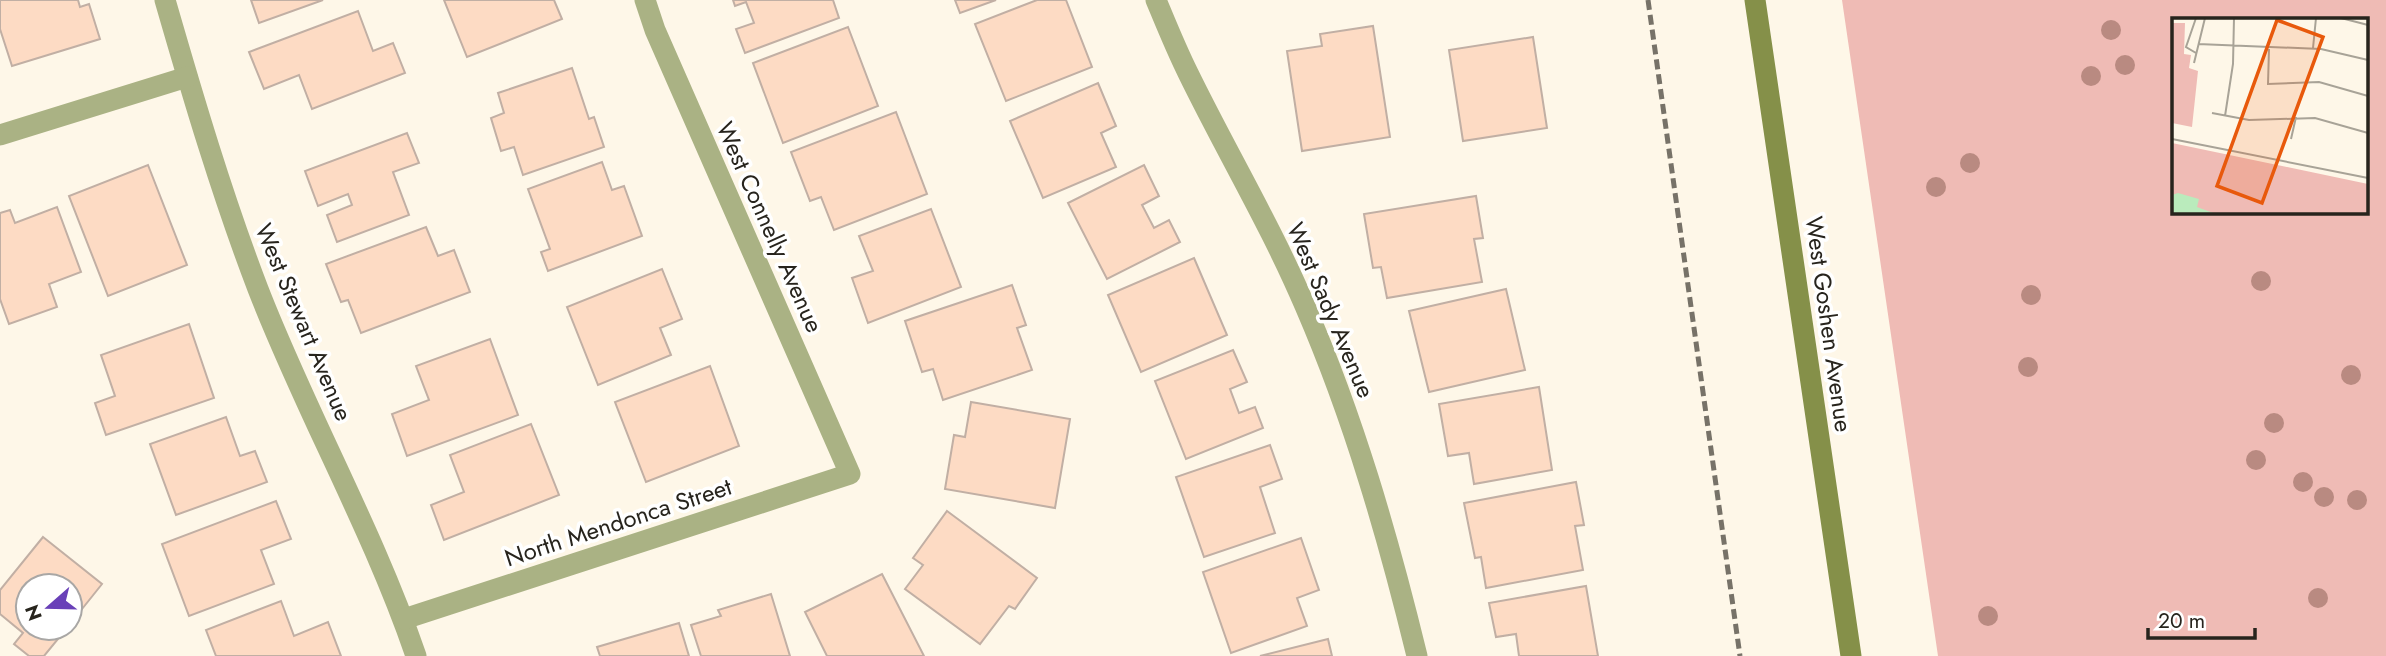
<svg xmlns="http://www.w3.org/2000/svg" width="2386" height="656" viewBox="0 0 2386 656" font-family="Jost,sans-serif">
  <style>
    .green { fill: #efbbb5; fill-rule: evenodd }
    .building { fill: #fddbc4; stroke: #c1afa4; stroke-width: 2 }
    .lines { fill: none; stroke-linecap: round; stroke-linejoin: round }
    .minor { stroke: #aab284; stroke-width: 21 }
    .secondary { stroke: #859049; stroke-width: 21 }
    .rail { stroke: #777268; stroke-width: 5; stroke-dasharray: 10 5; stroke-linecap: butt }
    .tree { fill: #b98a81 }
    .labels { text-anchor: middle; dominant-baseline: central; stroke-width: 7; stroke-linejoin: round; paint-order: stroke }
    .street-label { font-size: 24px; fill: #27241d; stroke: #fff }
    .inset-road { fill: none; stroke: #a8a397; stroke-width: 2 }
    .view { fill: #e8590c; fill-opacity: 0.15; stroke: #e8590c; stroke-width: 3.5 }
    .inset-edge { fill: none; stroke: #27241d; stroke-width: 3.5 }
  </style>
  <rect width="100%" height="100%" fill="#fef7e8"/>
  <!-- green -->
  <path class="green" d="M1842,0H2386V656H1938ZM2174,19H2367V212H2174Z"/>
  <!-- building -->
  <g class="building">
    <path d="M0,0H78L80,7L89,4L100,39L12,66L0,29Z"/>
    <path d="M251,0H323L259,23Z"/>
    <path d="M444,0H554L562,19L467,57Z"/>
    <path d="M733,0H833L839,18L745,53L736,29L754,23L746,2L735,6Z"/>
    <path d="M955,0H996L960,13Z"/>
    <path d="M1037,0H1066L1092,67L1006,101L975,24Z"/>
    <path d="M358,11L373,51L393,43L405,73L312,109L299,75L264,89L249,52Z"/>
    <path d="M1373,26L1390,137L1302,151L1287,51L1322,46L1320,34Z"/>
    <path d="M848,27L878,106L783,143L753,63Z"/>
    <path d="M1533,37L1547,128L1463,141L1449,50Z"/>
    <path d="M572,68L589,119L594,117L604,147L523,175L514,147L501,151L491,118L504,113L498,93Z"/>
    <path d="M1098,83L1116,126L1101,133L1116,167L1043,198L1010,121Z"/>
    <path d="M896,112L927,194L834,230L821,197L810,201L791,152Z"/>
    <path d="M407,133L419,163L393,172L409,215L337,242L327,215L352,205L348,194L318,206L305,171Z"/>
    <path d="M602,162L612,190L624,186L642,236L548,271L541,252L550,249L528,189Z"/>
    <path d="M148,165L187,265L108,296L69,196Z"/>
    <path d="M1144,165L1159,196L1142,205L1154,228L1169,220L1180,242L1107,279L1068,203Z"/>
    <path d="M1476,196L1483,238L1474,239L1482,282L1387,298L1381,267L1373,268L1364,214Z"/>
    <path d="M57,207L81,272L49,284L57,307L9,324L0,299V213L10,210L15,223Z"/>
    <path d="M931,209L961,287L868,323L852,278L873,271L859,236Z"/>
    <path d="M426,227L438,256L454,250L470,292L361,333L348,300L341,302L326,264Z"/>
    <path d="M1194,258L1227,335L1141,372L1108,295Z"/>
    <path d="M662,269L682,319L660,328L671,355L598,385L567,307Z"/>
    <path d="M1012,285L1026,325L1017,328L1032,370L943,400L933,369L922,372L905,321Z"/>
    <path d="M1506,289L1525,370L1429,392L1409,311Z"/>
    <path d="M189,324L214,398L106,435L95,403L115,396L101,355Z"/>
    <path d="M490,339L518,415L407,456L392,414L429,400L416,366Z"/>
    <path d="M1233,350L1247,382L1230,389L1239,413L1255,407L1263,428L1186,459L1155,381Z"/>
    <path d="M710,366L739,446L646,482L615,402Z"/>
    <path d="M1539,387L1552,470L1474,484L1469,453L1448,456L1439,404Z"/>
    <path d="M971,402L1070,419L1055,508L945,489L954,435L965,437Z"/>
    <path d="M226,417L240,456L255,451L267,482L176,515L150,444Z"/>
    <path d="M531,424L559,495L444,540L431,505L464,492L450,455Z"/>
    <path d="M1270,445L1282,479L1260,487L1275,533L1204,557L1176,477Z"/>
    <path d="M1576,482L1584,525L1575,526L1583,570L1486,588L1481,557L1475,558L1464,503Z"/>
    <path d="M276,501L291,539L261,550L274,584L189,616L162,544Z"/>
    <path d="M947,511L1037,578L1015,609L1009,606L980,644L905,589L923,565L913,558Z"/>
    <path d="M43,537L102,584L70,624V586H28V628H67L44,656H29L14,644L23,633L0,614V590Z"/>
    <path d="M1301,538L1319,590L1297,598L1307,626L1231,653L1203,572Z"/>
    <path d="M882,574L924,656H827L805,612Z"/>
    <path d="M1586,586L1598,656H1519L1516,634L1496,637L1489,603Z"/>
    <path d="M771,594L790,656H701L691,625L721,616L718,610Z"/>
    <path d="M281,601L294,636L328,622L341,656H216L206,630Z"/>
    <path d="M679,623L689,656H600L597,647Z"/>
    <path d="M1328,639L1332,656H1260Z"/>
  </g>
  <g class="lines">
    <!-- minor -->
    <g class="minor">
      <path d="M165,0C193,97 222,195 258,289C306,413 373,530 416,656"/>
      <path d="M1156,0C1166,24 1176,49 1188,73C1226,151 1271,226 1305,306C1354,419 1388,537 1417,656"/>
      <path d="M0,135L187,77"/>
      <path d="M404,619L850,474L655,30L645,0"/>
    </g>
    <!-- secondary -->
    <path class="secondary" d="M1755,0L1851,656"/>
    <!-- rail -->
    <path class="rail" d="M1648,0L1740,656"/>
  </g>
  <!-- trees -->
  <g class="tree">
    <circle cx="2111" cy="30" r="10"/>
    <circle cx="2125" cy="65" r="10"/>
    <circle cx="2091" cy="76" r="10"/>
    <circle cx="1970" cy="163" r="10"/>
    <circle cx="1936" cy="187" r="10"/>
    <circle cx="2261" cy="281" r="10"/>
    <circle cx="2031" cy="295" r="10"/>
    <circle cx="2028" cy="367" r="10"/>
    <circle cx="2351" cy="375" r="10"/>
    <circle cx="2274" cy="423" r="10"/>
    <circle cx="2256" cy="460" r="10"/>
    <circle cx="2303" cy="482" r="10"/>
    <circle cx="2324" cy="497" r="10"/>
    <circle cx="2357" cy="500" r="10"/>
    <circle cx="2318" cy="598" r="10"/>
    <circle cx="1988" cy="616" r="10"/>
  </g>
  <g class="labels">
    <!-- street labels -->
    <g class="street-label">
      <text transform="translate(770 227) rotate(66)">West Connelly Avenue</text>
      <text transform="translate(1331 310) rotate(67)">West Sady Avenue</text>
      <text transform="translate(304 322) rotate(67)">West Stewart Avenue</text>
      <text transform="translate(1829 324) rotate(82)">West Goshen Avenue</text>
      <text transform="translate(618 522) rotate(-18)">North Mendonca Street</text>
    </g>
  </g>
  <!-- overview -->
  <g transform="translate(2172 18)">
    <rect width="196" height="196" fill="#fef7e8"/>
    <path d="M0,5H13L12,36L19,37L17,50L26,53L20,109L0,105ZM0,125L196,166V196H0Z" fill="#efbbb5"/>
    <path d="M6,175L27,181L25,189L44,196H0V177Z" fill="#baebbc"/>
    <path class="inset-road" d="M169,0L196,7M26,26L149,31L196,42M141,30L144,0M97,31L96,66L147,64L196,78M24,35L14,29L24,0M22,45L33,0M40,95L77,102L143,100L196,115M53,98L61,46L62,0M0,121L196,160M119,121L124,99"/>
    <path class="view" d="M105,2L151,19L90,185L45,168Z"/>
    <rect width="196" height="196" class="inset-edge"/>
  </g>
  <!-- north arrow -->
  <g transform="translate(49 607) rotate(250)"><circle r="33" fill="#ffffff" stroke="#a9a7a5" stroke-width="2"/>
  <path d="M0-5L12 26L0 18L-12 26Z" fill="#6940b8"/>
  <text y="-10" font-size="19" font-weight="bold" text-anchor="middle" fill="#27241d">N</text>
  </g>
  <!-- scale -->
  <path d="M2148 628v10h107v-10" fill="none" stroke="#27241d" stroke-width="3.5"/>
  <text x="2158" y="628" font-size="21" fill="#27241d" stroke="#ffffff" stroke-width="5" paint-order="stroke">20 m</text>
</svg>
